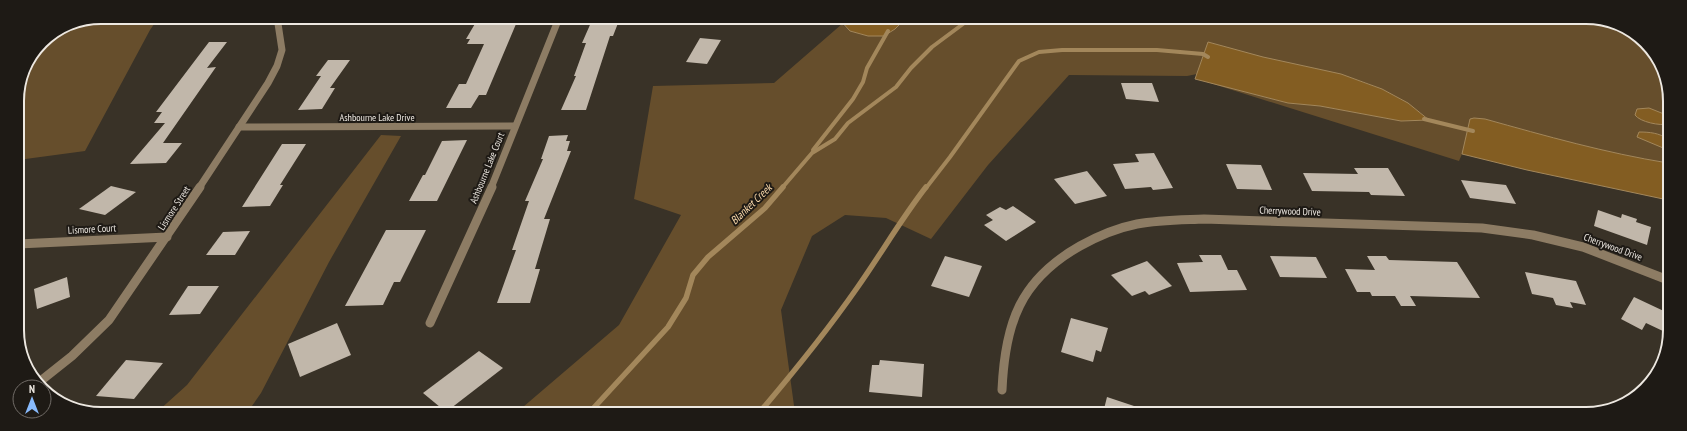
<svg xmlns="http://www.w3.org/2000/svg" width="1687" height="431" viewBox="0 0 1687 431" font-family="'PT Sans Narrow',sans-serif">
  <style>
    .green { fill: #664e2c }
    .water { fill: #835d22; stroke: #a3875b }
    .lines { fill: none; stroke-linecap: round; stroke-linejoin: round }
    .stream-far1 { stroke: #a3875b; stroke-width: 4 }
    .stream { stroke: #a3875b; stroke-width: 5.5 }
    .building { fill: #c1b7aa }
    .street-far1 { stroke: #8d7c64; stroke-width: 7 }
    .street { stroke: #8d7c64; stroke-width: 9 }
    .labels { text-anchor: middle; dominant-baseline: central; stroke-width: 4; stroke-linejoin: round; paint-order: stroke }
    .street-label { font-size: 10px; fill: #ede8e1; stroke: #1e1a15 }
    .water-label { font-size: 11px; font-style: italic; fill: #fedcad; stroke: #1e1a15 }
    .rim { fill: none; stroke: #ede8e1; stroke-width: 2 }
  </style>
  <rect width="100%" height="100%" fill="#393227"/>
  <!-- green -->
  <g class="green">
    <path d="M101,17H159L150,30L85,151L18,160C17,104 9,55 68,24C77,19 91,19 101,17Z"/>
    <path d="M906,18L1603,19L1646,42L1668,84V163C1606,153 1546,136 1485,119L1462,154L1459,161L1194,78L1288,103L1320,106L1401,121L1429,120C1384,78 1322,70 1264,58C1246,54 1227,47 1208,42L1197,74L1187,76L1069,75L988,165L931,239L886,218L845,215L812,236L781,310L795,413H516L619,325L681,215L634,199L653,86L774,83L842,24L850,31L868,36H884L895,29Z"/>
    <path d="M381,135L401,136L329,262L261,393L247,413L157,412L187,385Z"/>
  </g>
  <!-- water -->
  <g class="water">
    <path d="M838,18H906L895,29L884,36H868L850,31Z"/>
    <path d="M1208,42L1263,57L1341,74L1382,89L1408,103L1429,120L1401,121L1320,106L1288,103L1195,79Z"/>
    <path d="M1649,108L1664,114L1668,118V124C1660,126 1640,122 1635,115L1637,109Z"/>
    <path d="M1474,118L1485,119C1546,136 1606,153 1668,163V200L1527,170L1462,154L1470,119Z"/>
    <path d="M1639,132C1650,132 1659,133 1668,139V150L1637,137Z"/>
  </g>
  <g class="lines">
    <!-- stream-far1 -->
    <g class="stream-far1">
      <path d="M1424,119L1473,131"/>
      <path d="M813,150L853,99L863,82L867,68L888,31"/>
      <path d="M782,188L812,153L835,139L848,123L896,87L911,68L932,47L971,18"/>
      <path d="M926,188L950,157L1019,61L1039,52L1062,50H1157L1203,54L1208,57"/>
    </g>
    <!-- stream -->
    <g class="stream">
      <path d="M589,413L668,327L686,298L693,275L708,257L765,208L783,187"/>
      <path d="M759,413C793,373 827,331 857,288C881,254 901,219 926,187"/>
    </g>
  </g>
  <!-- building -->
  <g class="building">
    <path d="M479,17H507L503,25L516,24L486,95H479L471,108H446L459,84H466L484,44H467L470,39H466Z"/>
    <path d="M593,18H620L613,36H610L586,110H561L576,76H574L586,43H582Z"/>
    <path d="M700,38L721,40L707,64L686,62Z"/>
    <path d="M209,42H227L207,68L216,67L163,143H182L166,163L130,164L165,123H154L162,112H156Z"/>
    <path d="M328,60H350L330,88H335L322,109L298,110L321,76H316Z"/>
    <path d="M1121,83H1152L1159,102L1126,99Z"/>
    <path d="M568,135L566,141H570L567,151H571L544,219H550L535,269H540L530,303H497L516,250H512L529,201H525L543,159H541L549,136Z"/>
    <path d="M467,140L437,201H409L423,175H425L442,141Z"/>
    <path d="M282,144H306L280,185H283L270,206L242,207Z"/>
    <path d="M1154,153L1173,188L1153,190L1151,187L1125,189L1113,164L1139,162L1135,154Z"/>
    <path d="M1226,164L1261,165L1272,190L1237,189Z"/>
    <path d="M1354,168H1388L1405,196L1371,195L1369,192L1312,191L1303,173L1358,174Z"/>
    <path d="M1087,171L1107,196L1075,204L1054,179Z"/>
    <path d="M1461,180L1506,185L1516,204L1470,198Z"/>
    <path d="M111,186L136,192L105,215L79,209Z"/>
    <path d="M1013,206L1036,222L1006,241L984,225L993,220L986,215L1000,207L1006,210Z"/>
    <path d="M1598,210L1621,218L1622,214L1637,219L1636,222L1651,227L1647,245L1594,226Z"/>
    <path d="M386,230H426L400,282H394L383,305L345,306Z"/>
    <path d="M250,231L235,255H206L223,232Z"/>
    <path d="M1199,255H1221L1228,270H1237L1247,290L1190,292L1177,263L1203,262Z"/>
    <path d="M945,256L982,266L969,297L931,286Z"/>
    <path d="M1270,256L1316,257L1327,278L1280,277Z"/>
    <path d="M1367,256H1386L1389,260L1457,262L1480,298L1410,296L1416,306H1401L1395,296H1372L1370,292H1357L1345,269L1375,270Z"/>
    <path d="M1147,261L1172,286L1149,295L1145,291L1132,296L1111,275Z"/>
    <path d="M1525,272L1576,281L1586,305L1570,302L1573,308L1556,305L1553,298L1532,294Z"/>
    <path d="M67,277L70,297L37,309L34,289Z"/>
    <path d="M188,286H219L200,314L169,315Z"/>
    <path d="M1634,297L1668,313V325L1665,332L1646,323L1642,330L1621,319Z"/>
    <path d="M1071,318L1108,328L1101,352L1096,350L1093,362L1061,352Z"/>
    <path d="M337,323L351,355L300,377L288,344Z"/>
    <path d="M479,351L503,368L446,412L423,393Z"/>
    <path d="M126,360L163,363L134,399L96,396Z"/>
    <path d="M880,360L924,364L922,397L869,392L872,365H879Z"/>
    <path d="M1107,397L1149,411V413H1103Z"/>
  </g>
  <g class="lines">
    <!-- street-far1 -->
    <g class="street-far1">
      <path d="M239,127L515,126"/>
      <path d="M199,188L268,83L277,66L282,50L277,17"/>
      <path d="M491,188L559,18"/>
    </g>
    <!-- street -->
    <g class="street">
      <path d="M18,244L167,237"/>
      <path d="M430,323L492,187"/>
      <path d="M38,383L72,356L109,320L200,187"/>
      <path d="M1002,390C1005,323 1020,280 1080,246C1098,236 1117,228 1137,224C1159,220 1182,220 1204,219L1482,228L1533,235L1583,247L1668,280"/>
    </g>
  </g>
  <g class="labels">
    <!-- street labels -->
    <g class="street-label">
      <text x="377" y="117">Ashbourne Lake Drive</text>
      <text transform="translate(487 168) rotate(-68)">Ashbourne Lake Court</text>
      <text transform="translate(174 208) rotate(-57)">Lismore Street</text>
      <text transform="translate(1290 211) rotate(2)">Cherrywood Drive</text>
      <text transform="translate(92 229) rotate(-3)">Lismore Court</text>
      <text transform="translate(1613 247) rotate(20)">Cherrywood Drive</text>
    </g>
    <!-- water labels -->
    <g class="water-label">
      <text transform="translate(751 204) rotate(-44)">Blanket Creek</text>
    </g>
  </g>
  <!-- crop -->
  <path d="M0 0H1687V431H0ZM101 24H1586A77 77 0 0 1 1663 101V330A77 77 0 0 1 1586 407H101A77 77 0 0 1 24 330V101A77 77 0 0 1 101 24Z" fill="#1e1a15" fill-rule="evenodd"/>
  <path class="rim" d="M101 24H1586A77 77 0 0 1 1663 101V330A77 77 0 0 1 1586 407H101A77 77 0 0 1 24 330V101A77 77 0 0 1 101 24Z"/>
  <!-- north arrow -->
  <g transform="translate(32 399)"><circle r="19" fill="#1e1a15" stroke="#716c67"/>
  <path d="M0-3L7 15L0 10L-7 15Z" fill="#88bafc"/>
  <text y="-6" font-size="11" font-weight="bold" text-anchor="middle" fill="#ede8e1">N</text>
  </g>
</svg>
